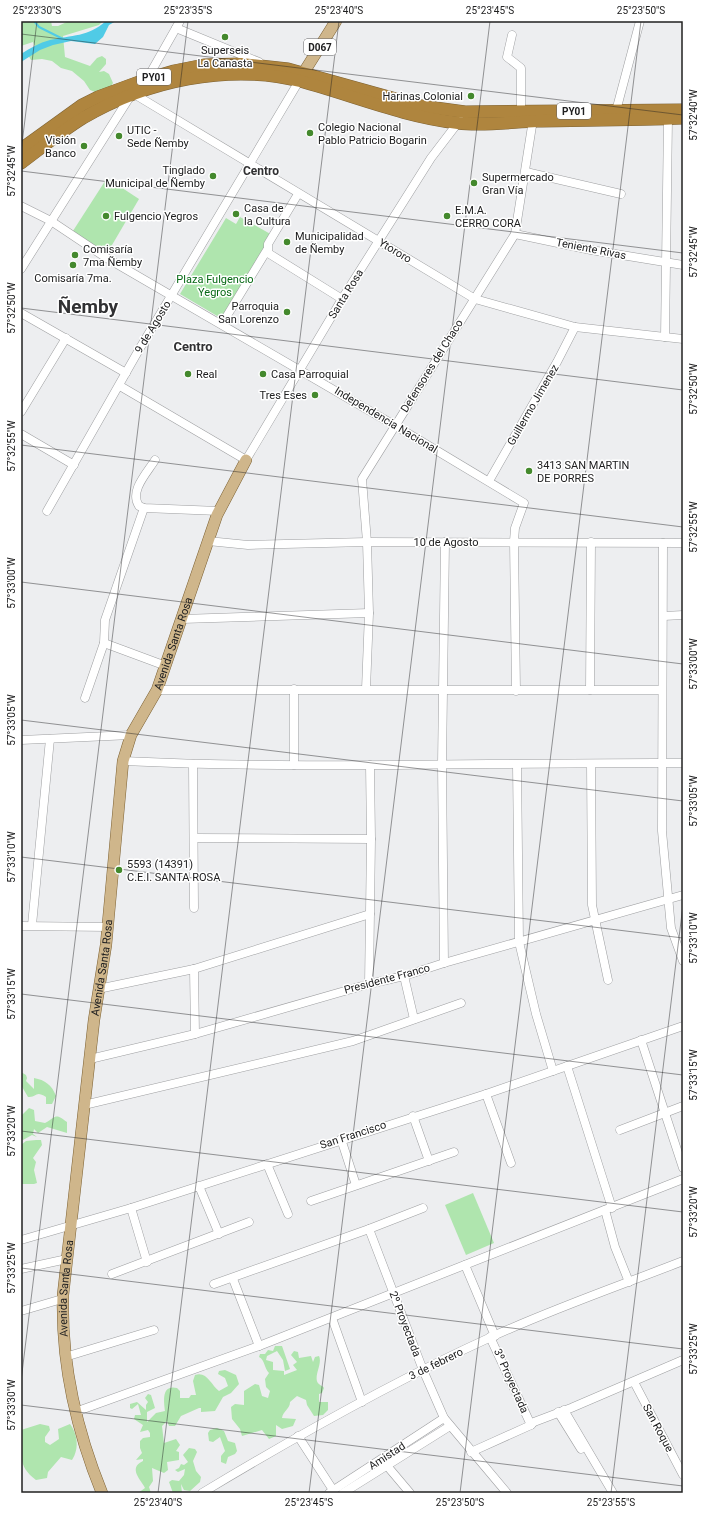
<svg xmlns="http://www.w3.org/2000/svg" width="704" height="1514" viewBox="0 0 704 1514" font-family="Roboto,sans-serif">
  <style>
    .green { fill: #afe5ae }
    .water { fill: #50cbe6 }
    .lines { fill: none; stroke-linecap: round; stroke-linejoin: round }
    .stream { stroke: #50cbe6; stroke-width: 2 }
    .minor-casing { stroke: #9e9fa1; stroke-width: 9 }
    .major-casing { stroke: #7d6234; stroke-width: 12 }
    .highway-casing { stroke: #7d6234; stroke-width: 13 }
    .minor { stroke: #fff; stroke-width: 8 }
    .major { stroke: #cfb68b; stroke-width: 11 }
    .highway { stroke: #af853e; stroke-width: 12 }
    .ticks { fill: none; stroke: #202021; stroke-width: 1; stroke-opacity: 0.45 }
    .poi-dot { fill: #44892d; stroke: #fff; stroke-width: 1.5 }
    .labels { text-anchor: middle; dominant-baseline: central; stroke-width: 3; stroke-linejoin: round; paint-order: stroke }
    .shield { fill: #fff; stroke: #636364; stroke-width: 1 }
    .shield-label { font-size: 10px; font-weight: bold; fill: #202021 }
    .poi-label { font-size: 11px; fill: #202021; stroke: #fff; text-anchor: start }
    .street-label { font-size: 11px; fill: #202021; stroke: #fff }
    .park-label { font-size: 11px; fill: #066914; stroke: #fff }
    .neighbourhood-label { font-size: 12px; font-weight: bold; fill: #313133; stroke: #fff }
    .quarter-label { font-size: 13px; font-weight: bold; fill: #313133; stroke: #fff }
    .town-label { font-size: 19px; font-weight: bold; fill: #313133; stroke: #fff }
    .neatline { fill: none; stroke: #202021; stroke-width: 1.5 }
    .ticks-label { font-size: 10px; text-anchor: middle; fill: #202021 }
  </style>
  <rect width="100%" height="100%" fill="#edeef0"/>
  <!-- green -->
  <g class="green">
    <path d="M21,21H51L52,26H58L69,21H103L99,25L63,36L65,57L90,66L97,58L102,56L106,59V64L99,72L104,71L109,74L113,83L110,88L95,92L90,90L84,81L72,71L61,68L52,61L42,59L31,60L28,55L35,47L33,42L21,46Z"/>
    <path d="M107,178L139,199L105,257L71,234Z"/>
    <path d="M240,217L274,236L224,320L180,294L226,218L236,224Z"/>
    <path d="M21,1072L26,1075L27,1078L26,1081L34,1089V1078C45,1080 52,1085 56,1096L52,1104H46V1097C35,1090 37,1098 28,1097L21,1085Z"/>
    <path d="M29,1108L34,1110L35,1121L45,1123C57,1116 55,1113 67,1122V1133L47,1127L38,1133L34,1129L33,1134L37,1137L32,1135L23,1140L21,1138V1116Z"/>
    <path d="M36,1140H41L42,1145L33,1158L36,1162L34,1170L37,1183L34,1184H21V1145L26,1141Z"/>
    <path d="M473,1193L494,1243L466,1255L445,1205Z"/>
    <path d="M275,1346H282L290,1369L285,1371L283,1360L277,1351L267,1356L266,1360L273,1362V1370L284,1371V1375L297,1370L293,1365L297,1362L291,1355L294,1351L298,1352L299,1358L311,1356L313,1362L315,1357L319,1356C323,1364 312,1378 319,1384C321,1386 323,1386 324,1388L322,1393L319,1394V1402H328V1410L323,1415L314,1416L307,1405L306,1400L297,1396L290,1402C290,1409 283,1411 282,1418L296,1419L293,1426L282,1429L276,1425V1436L269,1439L262,1430L242,1436L240,1429L232,1419L231,1407L235,1404L244,1405V1391L255,1384L259,1385L262,1396L268,1398L270,1391L266,1387L265,1379L269,1373C264,1368 265,1360 259,1357L260,1354H265L268,1350L273,1351Z"/>
    <path d="M225,1370L236,1375L239,1384L231,1393L223,1397L215,1411L201,1412V1408H199L181,1416L175,1426H169L167,1421L162,1426L164,1443L176,1439L180,1445L176,1451L179,1452V1460L167,1462L168,1470L164,1473L152,1468L153,1481L149,1487L151,1493H138L145,1488C142,1481 127,1468 143,1461V1459L136,1460L142,1453L140,1448V1441L143,1438L150,1437V1433L148,1430L140,1432L143,1425L134,1419L135,1415H141L138,1404L132,1409L130,1408V1404L137,1402L146,1410V1405L148,1402L145,1398L148,1394L151,1395L155,1408L147,1412V1422L156,1413L165,1411C164,1402 161,1384 177,1388L180,1391V1398H189L191,1395H196L193,1381L195,1375C207,1371 211,1385 219,1391L228,1386L225,1378L218,1374L219,1371Z"/>
    <path d="M40,1424L49,1426L50,1430L45,1437V1442L50,1445L59,1439L58,1429L70,1424C77,1433 80,1448 72,1460L61,1457L48,1472L47,1478L36,1480C17,1466 21,1452 21,1430Z"/>
    <path d="M217,1428L224,1431L228,1441L235,1443L237,1451L235,1454L228,1457L226,1464L221,1462V1456L225,1451L220,1437L213,1442L209,1441L208,1433L210,1430Z"/>
    <path d="M189,1448L195,1449L197,1452L193,1461L196,1471L201,1477L200,1482L190,1491L184,1490L181,1484L182,1493H173L169,1482L172,1480L179,1481L184,1475L185,1469L178,1472L175,1470L179,1468L181,1464L184,1465L188,1462L183,1455Z"/>
  </g>
  <!-- water -->
  <path class="water" d="M106,21H116L109,25L103,37L95,44L71,41L53,45L40,50L21,62V54C30,48 39,43 50,40C72,35 88,37 106,21Z"/>
  <g class="lines">
    <!-- stream -->
    <path class="stream" d="M34,21L39,27L63,39"/>
    <!-- minor casing -->
    <g class="minor-casing">
      <g id="minor">
        <path d="M176,28L259,62"/>
        <path d="M512,35L507,57L521,68V112"/>
        <path d="M147,79L180,21"/>
        <path d="M134,94L475,299L575,327L683,339"/>
        <path d="M616,111L640,21"/>
        <path d="M526,172L621,194"/>
        <path d="M298,194L268,244V253L342,299"/>
        <path d="M21,206L51,221L105,257L394,425L524,503L515,528L514,541L516,691"/>
        <path d="M515,234L591,250L683,265"/>
        <path d="M21,269L131,95"/>
        <path d="M21,313L126,373"/>
        <path d="M222,324L267,250"/>
        <path d="M665,337L668,119"/>
        <path d="M120,386L246,460L342,299L431,158L460,120"/>
        <path d="M21,412L66,338"/>
        <path d="M21,434L74,465"/>
        <path d="M155,460C147,473 129,491 139,506L144,508L219,511"/>
        <path d="M489,481L557,362L575,327"/>
        <path d="M47,511L140,348L299,81"/>
        <path d="M208,541L248,545L367,542L683,543"/>
        <path d="M663,543L662,831L671,928L683,961"/>
        <path d="M664,616L683,615"/>
        <path d="M182,619L369,613"/>
        <path d="M104,643L166,666"/>
        <path d="M366,689L369,613L367,542L362,479L515,234L532,126L535,121"/>
        <path d="M157,690C326,689 494,691 662,690"/>
        <path d="M590,690L591,542"/>
        <path d="M85,698L104,643L105,620L144,508"/>
        <path d="M21,740L131,735"/>
        <path d="M123,761C310,770 496,762 683,763"/>
        <path d="M193,764L194,908"/>
        <path d="M591,764L592,905L608,980"/>
        <path d="M294,765V689"/>
        <path d="M517,765L519,942L536,1014L553,1071"/>
        <path d="M194,838L371,839"/>
        <path d="M32,925L50,739"/>
        <path d="M21,926L108,927"/>
        <path d="M444,963L442,765L445,542"/>
        <path d="M194,969L195,1034"/>
        <path d="M404,976L414,1019"/>
        <path d="M369,984L371,839L370,765"/>
        <path d="M98,989L194,969L370,914"/>
        <path d="M641,1040L683,1168"/>
        <path d="M90,1059L195,1034L369,984L404,976L444,963L683,895"/>
        <path d="M567,1066L612,1208"/>
        <path d="M486,1094L511,1163"/>
        <path d="M84,1105L353,1041L461,1003"/>
        <path d="M413,1116L429,1161"/>
        <path d="M620,1130L683,1106"/>
        <path d="M341,1139L356,1185"/>
        <path d="M267,1164L288,1214"/>
        <path d="M199,1186L219,1234"/>
        <path d="M311,1201L454,1152"/>
        <path d="M131,1208L147,1262"/>
        <path d="M605,1210L615,1247L629,1282"/>
        <path d="M369,1229L423,1370L444,1418L507,1493"/>
        <path d="M21,1240L131,1208L486,1094L683,1026"/>
        <path d="M465,1265L495,1336"/>
        <path d="M21,1269L67,1259"/>
        <path d="M112,1274L249,1222"/>
        <path d="M233,1279L259,1346"/>
        <path d="M214,1284L369,1229L423,1208"/>
        <path d="M21,1311L62,1299"/>
        <path d="M332,1318L362,1402"/>
        <path d="M490,1337L531,1425"/>
        <path d="M65,1357L154,1330"/>
        <path d="M634,1382L683,1475"/>
        <path d="M564,1410L613,1493"/>
        <path d="M75,1412L259,1346L683,1179"/>
        <path d="M558,1412L581,1449"/>
        <path d="M298,1436L333,1490"/>
        <path d="M471,1452L531,1425L534,1422L571,1408L683,1360"/>
        <path d="M383,1461L410,1493"/>
        <path d="M202,1493C295,1437 390,1383 489,1338C552,1309 619,1286 683,1261"/>
        <path d="M329,1493L444,1418"/>
        <path d="M343,1493L450,1426"/>
      </g>
    </g>
    <!-- major casing -->
    <g class="major-casing">
      <g id="major">
        <path d="M299,80L336,21"/>
        <path id="s1" d="M102,1493C76,1429 61,1365 63,1295L94,1020L106,945L123,761L131,735L157,690L217,515L246,460"/>
      </g>
    </g>
    <!-- highway casing -->
    <g class="highway-casing">
      <g id="highway">
        <path d="M21,149L82,105L98,97L147,79L174,71L204,65L241,64L288,69L421,106L465,112L683,110"/>
        <path d="M21,163C41,148 62,131 83,118C146,81 228,63 300,81C352,95 404,117 458,123C483,126 512,122 537,121C586,120 635,120 683,118"/>
      </g>
    </g>
    <!-- minor -->
    <use href="#minor" class="minor"/>
    <!-- major -->
    <use href="#major" class="major"/>
    <!-- highway -->
    <use href="#highway" class="highway"/>
  </g>
  <!-- ticks -->
  <path class="ticks" d="M21,34L683,115M21,152L37,21M21,171L683,253M21,308L683,390M21,445L683,527M21,582L683,664M21,720L683,801M21,857L683,938M21,994L683,1075M21,1131L683,1212M21,1268L683,1349M21,1381L188,21M21,1405L683,1486M158,1493L339,21M309,1493L490,21M460,1493L641,21M611,1493L683,905"/>
  <!-- markers -->
  <g class="poi-dot">
    <circle cx="225" cy="37" r="4"/>
    <circle cx="471" cy="96" r="4"/>
    <circle cx="310" cy="133" r="4"/>
    <circle cx="119" cy="136" r="4"/>
    <circle cx="84" cy="146" r="4"/>
    <circle cx="213" cy="176" r="4"/>
    <circle cx="474" cy="183" r="4"/>
    <circle cx="236" cy="214" r="4"/>
    <circle cx="106" cy="216" r="4"/>
    <circle cx="447" cy="216" r="4"/>
    <circle cx="287" cy="242" r="4"/>
    <circle cx="75" cy="255" r="4"/>
    <circle cx="73" cy="265" r="4"/>
    <circle cx="287" cy="312" r="4"/>
    <circle cx="188" cy="374" r="4"/>
    <circle cx="263" cy="374" r="4"/>
    <circle cx="315" cy="395" r="4"/>
    <circle cx="529" cy="471" r="4"/>
    <circle cx="119" cy="870" r="4"/>
  </g>
  <g class="labels">
    <!-- shield labels -->
    <g class="shield">
      <rect x="304" y="39" width="32" height="16" rx="3"/>
      <rect x="137" y="69" width="34" height="16" rx="3"/>
      <rect x="557" y="103" width="34" height="16" rx="3"/>
    </g>
    <g class="shield-label">
      <text x="320" y="47">D067</text>
      <text x="154" y="77">PY01</text>
      <text x="574" y="111">PY01</text>
    </g>
    <!-- poi labels -->
    <g class="poi-label">
      <text x="225" y="50" text-anchor="middle">Superseis<tspan x="225" dy="13">La Canasta</tspan></text>
      <text x="463" y="96" text-anchor="end">Harinas Colonial</text>
      <text x="318" y="127">Colegio Nacional<tspan x="318" dy="13">Pablo Patricio Bogarin</tspan></text>
      <text x="127" y="130">UTIC -<tspan x="127" dy="13">Sede Ñemby</tspan></text>
      <text x="76" y="140" text-anchor="end">Visión<tspan x="76" dy="13">Banco</tspan></text>
      <text x="205" y="170" text-anchor="end">Tinglado<tspan x="205" dy="13">Municipal de Ñemby</tspan></text>
      <text x="482" y="177">Supermercado<tspan x="482" dy="13">Gran Vía</tspan></text>
      <text x="244" y="208">Casa de<tspan x="244" dy="13">la Cultura</tspan></text>
      <text x="455" y="210">E.M.A.<tspan x="455" dy="13">CERRO CORA</tspan></text>
      <text x="114" y="216">Fulgencio Yegros</text>
      <text x="295" y="236">Municipalidad<tspan x="295" dy="13">de Ñemby</tspan></text>
      <text x="83" y="249">Comisaría<tspan x="83" dy="13">7ma Ñemby</tspan></text>
      <text x="73" y="278" text-anchor="middle">Comisaría 7ma.</text>
      <text x="279" y="306" text-anchor="end">Parroquia<tspan x="279" dy="13">San Lorenzo</tspan></text>
      <text x="196" y="374">Real</text>
      <text x="271" y="374">Casa Parroquial</text>
      <text x="307" y="395" text-anchor="end">Tres Eses</text>
      <text x="537" y="465">3413 SAN MARTIN<tspan x="537" dy="13">DE PORRES</tspan></text>
      <text x="127" y="864">5593 (14391)<tspan x="127" dy="13">C.E.I. SANTA ROSA</tspan></text>
    </g>
    <!-- street labels -->
    <g class="street-label">
      <text transform="translate(591 249) rotate(11)">Teniente Rivas</text>
      <text transform="translate(395 251) rotate(31)">Ytororo</text>
      <text transform="translate(346 294) rotate(-58)">Santa Rosa</text>
      <text transform="translate(153 327) rotate(-59)">9 de Agosto</text>
      <text transform="translate(432 366) rotate(-58)">Defensores del Chaco</text>
      <text transform="translate(533 405) rotate(-60)">Guillermo Jimenez</text>
      <text transform="translate(386 420) rotate(31)">Independencia Nacional</text>
      <text x="446" y="542">10 de Agosto</text>
      <text stroke="none"><textPath href="#s1" startOffset="869">Avenida Santa Rosa</textPath></text>
      <text stroke="none"><textPath href="#s1" startOffset="533">Avenida Santa Rosa</textPath></text>
      <text transform="translate(387 979) rotate(-15)">Presidente Franco</text>
      <text transform="translate(353 1135) rotate(-18)">San Francisco</text>
      <text stroke="none"><textPath href="#s1" startOffset="210">Avenida Santa Rosa</textPath></text>
      <text transform="translate(405 1324) rotate(69)">2º Proyectada</text>
      <text transform="translate(436 1364) rotate(-26)">3 de febrero</text>
      <text transform="translate(511 1381) rotate(66)">3º Proyectada</text>
      <text transform="translate(658 1428) rotate(62)">San Roque</text>
      <text transform="translate(387 1456) rotate(-33)">Amistad</text>
    </g>
    <!-- park labels -->
    <g class="park-label">
      <text x="215" y="279">Plaza Fulgencio<tspan x="215" dy="13">Yegros</tspan></text>
    </g>
    <!-- neighbourhood labels -->
    <g class="neighbourhood-label">
      <text x="261" y="171">Centro</text>
    </g>
    <!-- quarter labels -->
    <g class="quarter-label">
      <text x="193" y="346">Centro</text>
    </g>
    <!-- town labels -->
    <g class="town-label">
      <text x="88" y="306">Ñemby</text>
    </g>
  </g>
  <!-- border -->
  <rect width="704" height="1514" fill="none" stroke="#ffffff" stroke-width="44"/>
  <rect x="22" y="22" width="660" height="1470" class="neatline"/>
  <g class="ticks-label">
    <text x="37" y="14">25°23'30"S</text>
    <text x="188" y="14">25°23'35"S</text>
    <text x="339" y="14">25°23'40"S</text>
    <text x="490" y="14">25°23'45"S</text>
    <text x="641" y="14">25°23'50"S</text>
    <text transform="translate(693 115) rotate(-90)" y="4">57°32'40"W</text>
    <text transform="translate(11 171) rotate(-90)" y="4">57°32'45"W</text>
    <text transform="translate(693 252) rotate(-90)" y="4">57°32'45"W</text>
    <text transform="translate(11 308) rotate(-90)" y="4">57°32'50"W</text>
    <text transform="translate(693 389) rotate(-90)" y="4">57°32'50"W</text>
    <text transform="translate(11 446) rotate(-90)" y="4">57°32'55"W</text>
    <text transform="translate(693 527) rotate(-90)" y="4">57°32'55"W</text>
    <text transform="translate(11 583) rotate(-90)" y="4">57°33'00"W</text>
    <text transform="translate(693 664) rotate(-90)" y="4">57°33'00"W</text>
    <text transform="translate(11 720) rotate(-90)" y="4">57°33'05"W</text>
    <text transform="translate(693 801) rotate(-90)" y="4">57°33'05"W</text>
    <text transform="translate(11 857) rotate(-90)" y="4">57°33'10"W</text>
    <text transform="translate(693 938) rotate(-90)" y="4">57°33'10"W</text>
    <text transform="translate(11 994) rotate(-90)" y="4">57°33'15"W</text>
    <text transform="translate(693 1075) rotate(-90)" y="4">57°33'15"W</text>
    <text transform="translate(11 1131) rotate(-90)" y="4">57°33'20"W</text>
    <text transform="translate(693 1212) rotate(-90)" y="4">57°33'20"W</text>
    <text transform="translate(11 1268) rotate(-90)" y="4">57°33'25"W</text>
    <text transform="translate(693 1349) rotate(-90)" y="4">57°33'25"W</text>
    <text transform="translate(11 1405) rotate(-90)" y="4">57°33'30"W</text>
    <text x="158" y="1506">25°23'40"S</text>
    <text x="309" y="1506">25°23'45"S</text>
    <text x="460" y="1506">25°23'50"S</text>
    <text x="611" y="1506">25°23'55"S</text>
  </g>
</svg>
